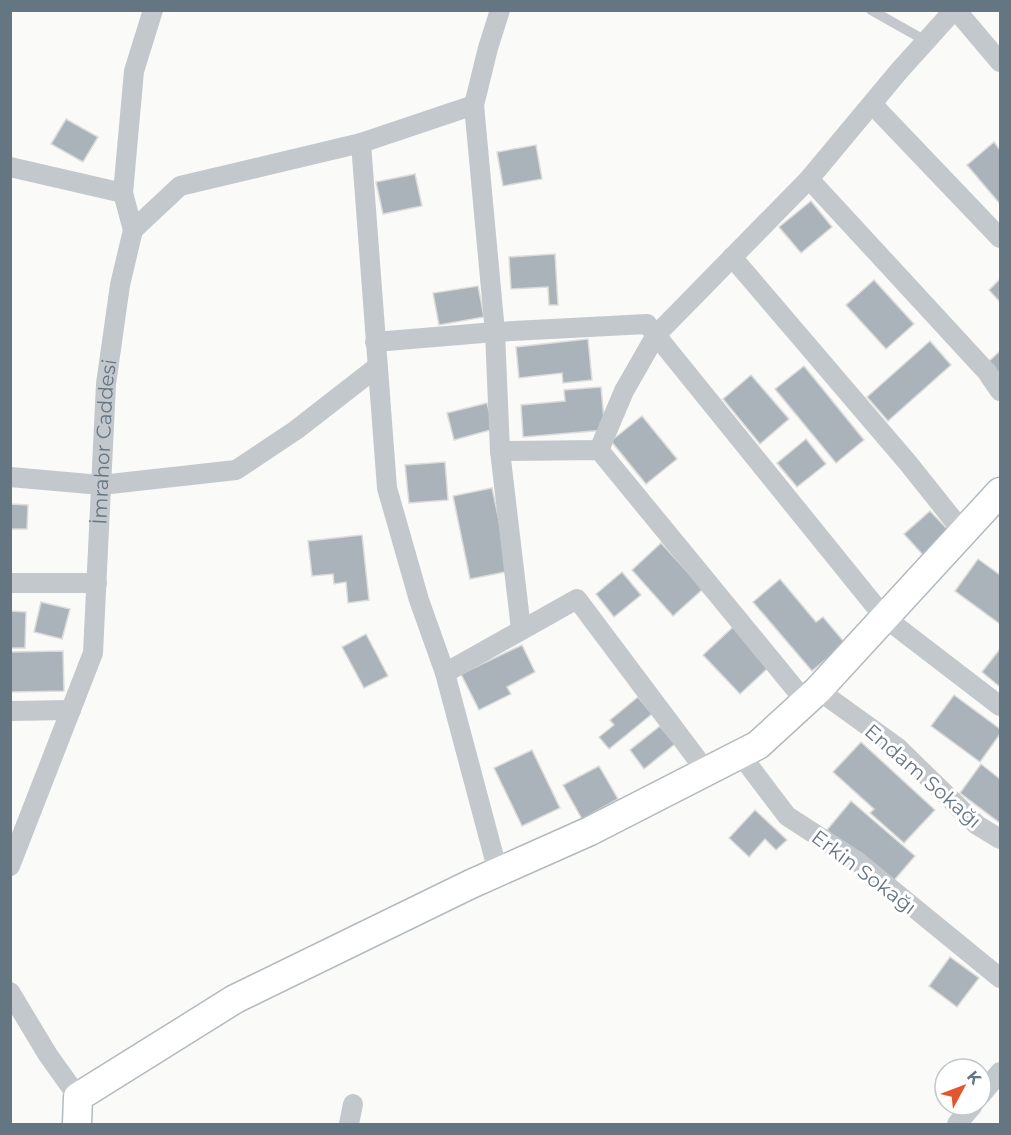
<svg xmlns="http://www.w3.org/2000/svg" width="1011" height="1135" viewBox="0 0 1011 1135" font-family="Montserrat,sans-serif">
  <style>
    .building { fill: #aab3b9; stroke: #dcdcda; stroke-width: 1.5 }
    .lines { fill: none; stroke-linecap: round; stroke-linejoin: round }
    .secondary-casing { stroke: #b3babf; stroke-width: 31 }
    .lane { stroke: #c3c8cc; stroke-width: 10 }
    .street { stroke: #c3c8cc; stroke-width: 20 }
    .secondary { stroke: #fff; stroke-width: 28 }
    .labels { text-anchor: middle; dominant-baseline: central; stroke-width: 6; stroke-linejoin: round; paint-order: stroke }
    .street-label { font-size: 20px; fill: #657683; stroke: #fff }
  </style>
  <rect width="100%" height="100%" fill="#fafaf8"/>
  <!-- building -->
  <g class="building">
    <path d="M66,119L98,137L83,162L51,144Z"/>
    <path d="M994,142L1000,150V204L967,165Z"/>
    <path d="M536,145L542,179L503,186L497,152Z"/>
    <path d="M415,174L422,206L383,214L376,182Z"/>
    <path d="M811,201L832,227L801,253L779,227Z"/>
    <path d="M555,254L558,305H549L548,287L511,289L509,257Z"/>
    <path d="M1000,279V302L989,290Z"/>
    <path d="M874,280L914,324L886,349L846,305Z"/>
    <path d="M478,286L484,317L439,325L433,293Z"/>
    <path d="M588,339L592,380L563,383L562,373L519,378L516,347Z"/>
    <path d="M930,341L951,365L888,421L867,397Z"/>
    <path d="M1000,351V379L986,364Z"/>
    <path d="M804,366L864,440L836,463L775,389Z"/>
    <path d="M751,375L789,419L760,444L723,399Z"/>
    <path d="M601,387L605,430L523,437L521,405L565,401L564,390Z"/>
    <path d="M487,403L494,429L454,440L447,413Z"/>
    <path d="M642,416L677,459L646,484L611,441Z"/>
    <path d="M806,439L826,464L797,487L777,463Z"/>
    <path d="M445,462L448,500L409,503L405,465Z"/>
    <path d="M492,488L510,571L470,579L453,496Z"/>
    <path d="M10,504L28,505L27,529H10Z"/>
    <path d="M930,511L951,533L924,556L904,534Z"/>
    <path d="M362,535L369,600L348,603L346,582L334,584L333,574L312,576L308,541Z"/>
    <path d="M661,543L703,589L673,616L632,570Z"/>
    <path d="M978,559L1000,575V624L955,591Z"/>
    <path d="M622,572L641,595L614,617L596,594Z"/>
    <path d="M780,579L816,622L823,617L845,643L812,671L753,602Z"/>
    <path d="M41,602L70,609L62,639L34,632Z"/>
    <path d="M10,611L26,612L25,648H10Z"/>
    <path d="M733,627L769,667L740,694L703,655Z"/>
    <path d="M366,634L388,676L364,688L342,647Z"/>
    <path d="M522,645L535,672L507,687L511,694L479,710L461,674Z"/>
    <path d="M1000,649V687L982,672Z"/>
    <path d="M63,651L64,691L10,692V652Z"/>
    <path d="M954,695L1000,729V734L980,762L931,726Z"/>
    <path d="M638,697L652,714L609,749L599,737L614,725L610,720Z"/>
    <path d="M660,726L675,744L644,769L630,750Z"/>
    <path d="M861,742L935,810L904,843L870,813L874,809L833,772Z"/>
    <path d="M532,750L560,808L522,826L494,768Z"/>
    <path d="M981,764L1000,779V823L960,793Z"/>
    <path d="M599,766L618,799L582,819L563,785Z"/>
    <path d="M851,801L915,856L890,885L827,830Z"/>
    <path d="M755,810L787,840L776,850L765,839L749,857L729,838Z"/>
    <path d="M950,957L979,978L957,1007L929,986Z"/>
  </g>
  <g class="lines">
    <!-- secondary casing -->
    <g class="secondary-casing">
      <path id="secondary" d="M77,1124L78,1097L235,999L471,884L590,831L758,745L818,690L1000,492"/>
    </g>
    <!-- lane -->
    <path class="lane" d="M871,10L926,41"/>
    <!-- street -->
    <g class="street">
      <path d="M500,10L488,48L474,105L495,332L500,451L521,629"/>
      <path d="M956,10L1000,62"/>
      <path d="M872,104L1000,238"/>
      <path d="M361,143L387,488L419,600L445,673L498,872"/>
      <path d="M10,167L123,193"/>
      <path d="M809,179L987,372L1000,391"/>
      <path d="M133,230L180,186L361,143L474,105"/>
      <path d="M732,257L908,463L963,532"/>
      <path d="M375,342L495,332L647,324L884,617L1000,706"/>
      <path d="M599,450L624,391L656,335L809,179L899,71L954,10"/>
      <path d="M500,451L599,450L805,701"/>
      <path d="M10,477L101,485L236,470L296,430L377,367"/>
      <path d="M10,583H97"/>
      <path d="M445,673L577,599L706,771"/>
      <path d="M818,690L897,747L977,825L1000,839"/>
      <path d="M10,711L71,710"/>
      <path d="M740,754L787,816L858,862L1000,978"/>
      <path id="s1" d="M10,866L93,653L106,384L120,285L133,230L123,193L134,71L153,10"/>
      <path d="M10,992L48,1055L78,1097"/>
      <path d="M981,1095L1000,1072"/>
      <path d="M349,1124L353,1104"/>
      <path d="M957,1124L973,1105"/>
    </g>
    <!-- secondary -->
    <use href="#secondary" class="secondary"/>
  </g>
  <g class="labels">
    <!-- street labels -->
    <g class="street-label">
      <text stroke="none"><textPath href="#s1" startOffset="440">İmrahor Caddesi</textPath></text>
      <text transform="translate(923 776) rotate(41)">Endam Sokağı</text>
      <text transform="translate(864 872) rotate(37)">Erkin Sokağı</text>
    </g>
  </g>
  <!-- border -->
  <rect width="1011" height="1135" fill="none" stroke="#657683" stroke-width="24"/>
  <!-- north arrow -->
  <g transform="translate(963 1087) rotate(49)"><circle r="28" fill="#ffffff" stroke="#c1c8cd" stroke-width="1.5"/>
  <path d="M0-4.5L10 22L0 15L-10 22Z" fill="#e4572e"/>
  <text y="-9" font-size="16" font-weight="bold" text-anchor="middle" fill="#657683">K</text>
  </g>
</svg>
